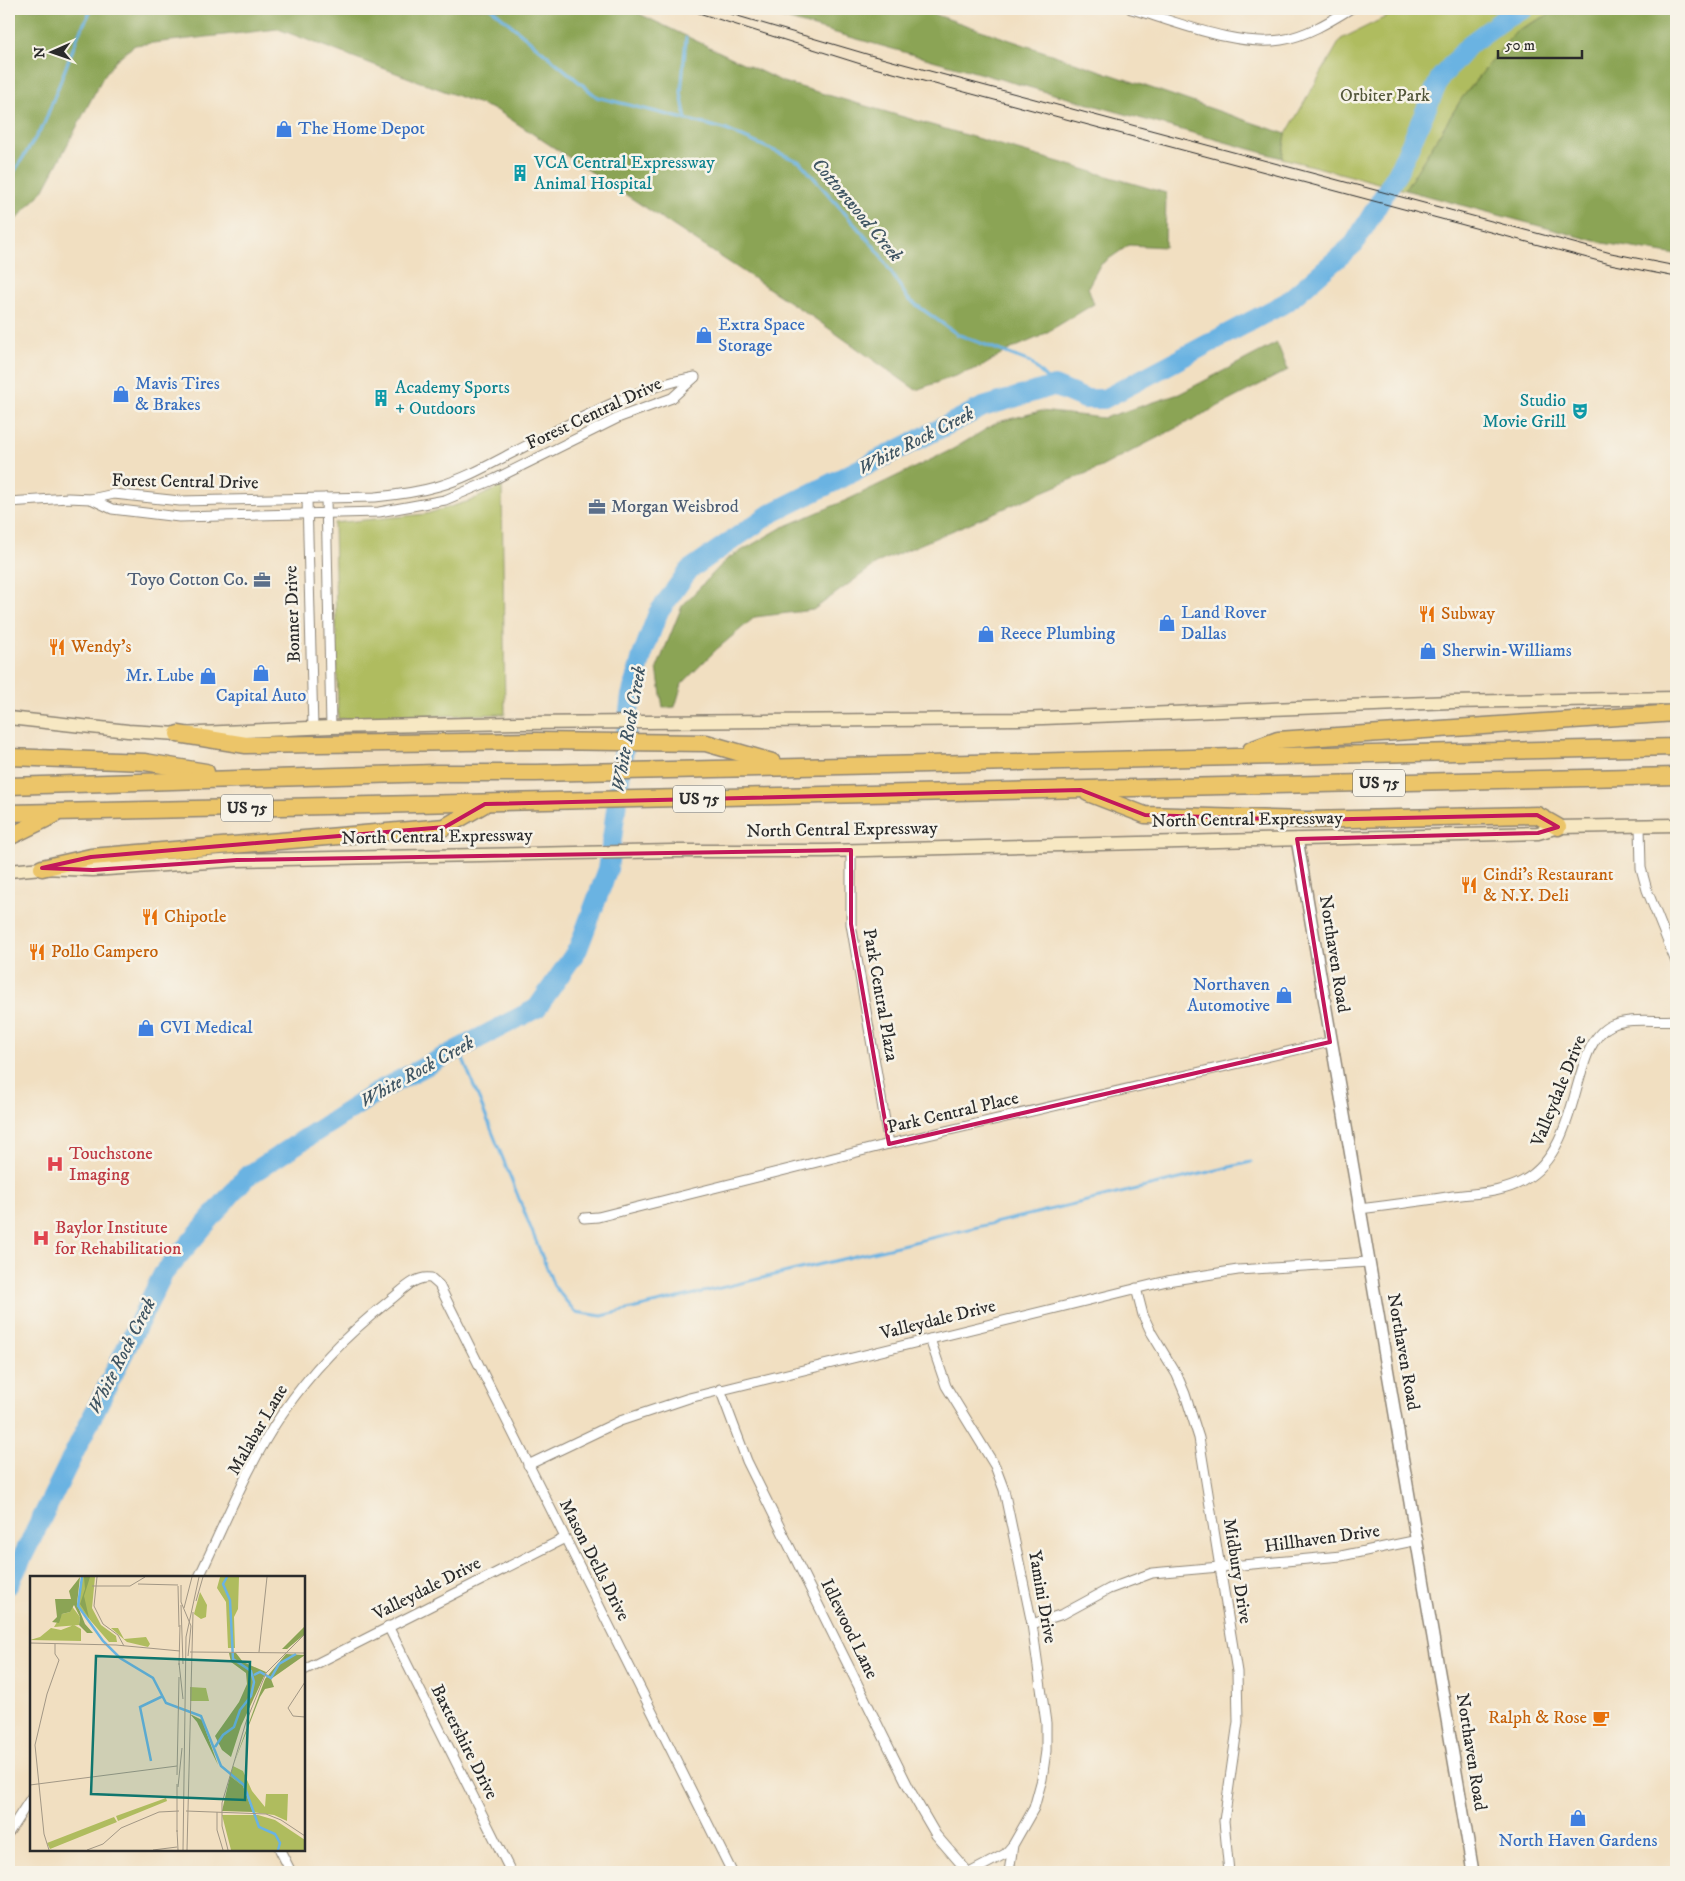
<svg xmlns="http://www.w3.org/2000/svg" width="1685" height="1881" viewBox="0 0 1685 1881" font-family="'IM FELL DW Pica',serif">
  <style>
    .green { fill: #afbc5e; stroke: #6d7444 }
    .forest { fill: #8ba455; stroke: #5b6840 }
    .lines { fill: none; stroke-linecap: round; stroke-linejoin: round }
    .stream { stroke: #6ab3e2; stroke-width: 3 }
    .river { stroke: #6ab3e2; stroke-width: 20 }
    .minor-casing { stroke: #8e8576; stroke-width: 11 }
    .tertiary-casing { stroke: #8e8576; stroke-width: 14 }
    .secondary-casing { stroke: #8e8576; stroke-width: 15 }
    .motorway-casing { stroke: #8e8576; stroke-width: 19 }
    .minor { stroke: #fff; stroke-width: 9 }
    .tertiary { stroke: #fff; stroke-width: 11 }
    .secondary { stroke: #f7e8c3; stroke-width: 12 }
    .motorway { stroke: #ecc569; stroke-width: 16 }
    .tram { stroke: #2b2b2b; stroke-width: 1 }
    .marked { fill: none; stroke: #c2185b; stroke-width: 4; stroke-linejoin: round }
    .labels { text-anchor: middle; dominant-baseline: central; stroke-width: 5; stroke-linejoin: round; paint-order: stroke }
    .shield { fill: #f7f3e8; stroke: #686764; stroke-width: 1 }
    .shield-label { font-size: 16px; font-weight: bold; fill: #2b2b2b }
    .park-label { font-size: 18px; fill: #53563a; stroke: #f7f3e8 }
    .shop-label { font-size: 18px; fill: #366cbe; stroke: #f7f3e8; text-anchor: start }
    .culture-label { font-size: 18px; fill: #0d838f; stroke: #f7f3e8; text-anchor: start }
    .street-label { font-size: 18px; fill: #2b2b2b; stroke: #f7f3e8 }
    .service-label { font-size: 18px; fill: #4e5e75; stroke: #f7f3e8; text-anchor: start }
    .food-label { font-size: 18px; fill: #c56008; stroke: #f7f3e8; text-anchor: start }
    .health-label { font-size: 18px; fill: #be3a42; stroke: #f7f3e8; text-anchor: start }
    .water-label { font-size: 19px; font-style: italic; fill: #3e5462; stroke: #f7f3e8 }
    .inset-river { fill: none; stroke: #6ab3e2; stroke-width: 2.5 }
    .inset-road { fill: none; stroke: #a29785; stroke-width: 1 }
    .view { fill: #0f766e; fill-opacity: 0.15; stroke: #0f766e; stroke-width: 2.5 }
    .inset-edge { fill: none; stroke: #2b2b2b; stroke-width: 2.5 }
  </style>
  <rect width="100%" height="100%" fill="#f7f3e8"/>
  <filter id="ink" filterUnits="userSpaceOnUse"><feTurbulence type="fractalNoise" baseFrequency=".02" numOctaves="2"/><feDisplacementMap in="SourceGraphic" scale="10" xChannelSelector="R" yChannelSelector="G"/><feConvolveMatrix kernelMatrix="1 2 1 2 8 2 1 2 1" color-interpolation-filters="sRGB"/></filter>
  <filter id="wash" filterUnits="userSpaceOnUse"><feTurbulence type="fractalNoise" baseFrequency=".0096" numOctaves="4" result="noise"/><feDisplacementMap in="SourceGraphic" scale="20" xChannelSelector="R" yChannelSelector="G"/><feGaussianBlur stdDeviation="1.12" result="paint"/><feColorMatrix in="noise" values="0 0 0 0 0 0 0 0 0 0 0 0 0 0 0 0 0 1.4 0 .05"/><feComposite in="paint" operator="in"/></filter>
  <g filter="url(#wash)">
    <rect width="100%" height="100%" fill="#f1dfc1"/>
    <!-- green -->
    <g class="green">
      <path d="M1402,9H1560L1516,31L1462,98L1405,190L1282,158L1286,134L1341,39Z"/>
      <path d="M502,486L505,714L338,719L334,523L426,514L470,501Z"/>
    </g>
    <!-- forest -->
    <g class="forest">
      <path d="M17,9H629L783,82L1166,193L1165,247L1129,245L1100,265L1088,287L1094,304L1039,337L1009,350L983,366L916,390L814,318L498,111L278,29L135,45L117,59L103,77L43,191L9,227V42Z"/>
      <path d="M750,9H919L1286,134L1282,158Z"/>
      <path d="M1560,9H1676V255L1603,243L1405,190L1462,98L1516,31Z"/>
      <path d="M1277,343L1288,370L1101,467L879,562L813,610L755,617L717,649L682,684L675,707L663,708L657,668L682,606L727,559L781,528L849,499L953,449L998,422L1041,411L1104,418L1179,394Z"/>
    </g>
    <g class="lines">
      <!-- stream -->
      <g class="stream">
        <path d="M492,9L597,97L724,129L800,162L877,250L908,299L957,334L1030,362L1054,386"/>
        <path d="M686,120L681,93L686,38"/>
        <path d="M9,175L14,172L44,124L79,33L92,9"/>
        <path d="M459,1049L554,1286L575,1312L602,1316L1251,1162"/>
      </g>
      <!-- river -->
      <path class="river" d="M9,1584L163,1274L246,1177L382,1089L537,1008L578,949L608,869L631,696L642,656L658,613L689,570L770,514L983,407L1054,386L1085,399H1104L1287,302L1354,244L1398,172L1440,78L1470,44L1508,16L1524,9"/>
    </g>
  </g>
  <g filter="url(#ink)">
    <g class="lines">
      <!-- minor casing -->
      <g class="minor-casing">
        <g id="minor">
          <path d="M1131,9C1176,21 1234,47 1281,40C1306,36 1329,22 1350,9"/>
          <path d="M326,498L331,727"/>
          <path d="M91,499L112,509L179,517L379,512L445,500L495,479L620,417L672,398L694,378"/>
          <path d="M307,499L313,728"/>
          <path d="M9,502L68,498L91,499L114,494L180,501L375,497C397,495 418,492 439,486C464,479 489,465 512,453C572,423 629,389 695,377"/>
          <path d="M1640,826L1641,868L1647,890L1676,962"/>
          <path d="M851,850V924L889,1144"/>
          <path d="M1359,1209C1391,1205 1422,1201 1453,1196C1476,1193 1502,1193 1523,1181C1585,1146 1568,1044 1612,1025C1630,1017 1657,1022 1676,1020"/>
          <path d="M584,1218L598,1217L889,1144L1330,1042"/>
          <path d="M1136,1288L1143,1315L1151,1332L1177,1375L1185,1394L1199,1438L1237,1672L1238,1722L1224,1821L1229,1872"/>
          <path d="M930,1339L946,1386L995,1466L1004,1490L1032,1624L1046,1723V1751L1042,1779L1034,1808L1013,1845L1009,1872"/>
          <path d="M720,1389L747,1461L911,1792L936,1835L968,1872"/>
          <path d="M528,1465L620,1421L689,1398L1167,1281L1238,1270L1369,1262"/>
          <path d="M199,1577C224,1525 249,1462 282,1414C311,1371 348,1333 389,1301C401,1292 415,1275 431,1278L439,1285L732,1872"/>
          <path d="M1032,1624L1063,1614L1109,1589L1152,1573L1341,1556L1418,1540"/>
          <path d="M388,1626L511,1872"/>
          <path d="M304,1670L565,1538"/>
          <path d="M9,1832L31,1798"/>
          <path d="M280,1850L291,1872"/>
          <path d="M971,1872L1005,1854L1012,1846"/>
        </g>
      </g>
      <!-- tertiary casing -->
      <g class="tertiary-casing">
        <path id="tertiary" d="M1297,839L1473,1872"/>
      </g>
      <!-- secondary casing -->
      <g class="secondary-casing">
        <g id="secondary">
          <path d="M9,718L128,731L178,734L331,727L519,723L1018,719L1452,702L1676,698"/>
          <path d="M9,871L42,868L93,870L237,860L673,851H826L1538,833L1558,827L1676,825"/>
        </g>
      </g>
      <!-- motorway casing -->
      <g class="motorway-casing">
        <g id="motorway">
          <path d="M178,734L246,745L536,741L706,743L772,762"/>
          <path d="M1251,750L1278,740L1676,713"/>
          <path d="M9,757L145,762L206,772"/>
          <path d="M9,786L435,773H536L1676,747"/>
          <path d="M1088,793L1145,815L1307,820L1537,815L1558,827"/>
          <path d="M9,813L1676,776"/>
          <path d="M9,837L54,815"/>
          <path d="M42,868L91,857L445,827L483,805"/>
        </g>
      </g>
      <!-- minor -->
      <use href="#minor" class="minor"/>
      <!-- tertiary -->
      <use href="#tertiary" class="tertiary"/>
      <!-- secondary -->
      <use href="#secondary" class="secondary"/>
      <!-- motorway -->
      <use href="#motorway" class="motorway"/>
      <!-- tram -->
      <g class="tram">
        <path d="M686,9L867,66L1610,264L1676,277"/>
        <path d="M714,9L870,55L1611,253L1676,266"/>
      </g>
    </g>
  </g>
  <!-- marked area -->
  <path class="marked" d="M1081,790L1145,815L1307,820L1537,815L1558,827L1538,833L1297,839L1330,1042L889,1144L851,924V850L237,860L93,870L42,868L91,857L445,827L485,804Z"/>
  <!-- icons -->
  <defs>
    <g id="shop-bare" transform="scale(1.35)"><path d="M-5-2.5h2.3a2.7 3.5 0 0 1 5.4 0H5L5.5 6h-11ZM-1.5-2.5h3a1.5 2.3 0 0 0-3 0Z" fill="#3f7fe0" stroke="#f7f3e8" stroke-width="2.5" paint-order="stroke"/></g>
    <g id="building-bare" transform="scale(1.35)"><path d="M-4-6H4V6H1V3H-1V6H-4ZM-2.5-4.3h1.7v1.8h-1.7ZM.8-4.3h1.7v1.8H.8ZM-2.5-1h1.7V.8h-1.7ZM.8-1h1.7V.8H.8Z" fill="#0f9aa8" stroke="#f7f3e8" stroke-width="2.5" paint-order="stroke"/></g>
    <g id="theatre-bare" transform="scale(1.35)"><path d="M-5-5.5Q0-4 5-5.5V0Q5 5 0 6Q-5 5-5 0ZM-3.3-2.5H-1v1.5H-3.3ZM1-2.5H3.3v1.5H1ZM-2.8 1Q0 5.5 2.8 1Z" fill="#0f9aa8" stroke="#f7f3e8" stroke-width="2.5" paint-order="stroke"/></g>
    <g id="office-bare" transform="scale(1.35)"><path d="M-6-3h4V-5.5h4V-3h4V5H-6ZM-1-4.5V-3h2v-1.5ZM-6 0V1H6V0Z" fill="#5c6f8a" stroke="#f7f3e8" stroke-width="2.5" paint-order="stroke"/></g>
    <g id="restaurant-bare" transform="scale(1.35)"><path d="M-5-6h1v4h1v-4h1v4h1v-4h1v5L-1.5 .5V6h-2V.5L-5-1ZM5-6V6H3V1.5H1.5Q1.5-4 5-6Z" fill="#e8710a" stroke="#f7f3e8" stroke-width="2.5" paint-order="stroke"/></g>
    <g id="hospital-bare" transform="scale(1.35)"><path d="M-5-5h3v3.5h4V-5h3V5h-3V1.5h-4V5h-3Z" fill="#e0444e" stroke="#f7f3e8" stroke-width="2.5" paint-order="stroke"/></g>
    <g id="cafe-bare" transform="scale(1.35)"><path d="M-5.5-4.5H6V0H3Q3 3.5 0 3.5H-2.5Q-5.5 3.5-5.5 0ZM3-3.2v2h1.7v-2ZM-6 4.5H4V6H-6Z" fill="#e8710a" stroke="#f7f3e8" stroke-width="2.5" paint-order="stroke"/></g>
  </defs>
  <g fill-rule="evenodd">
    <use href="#shop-bare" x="284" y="129"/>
    <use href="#building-bare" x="520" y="173"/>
    <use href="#shop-bare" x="704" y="335"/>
    <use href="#shop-bare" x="121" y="394"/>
    <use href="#building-bare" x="381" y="398"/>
    <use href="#theatre-bare" x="1580" y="411"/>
    <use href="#office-bare" x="597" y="507"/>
    <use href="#office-bare" x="262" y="580"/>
    <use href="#restaurant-bare" x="1427" y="614"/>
    <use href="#shop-bare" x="1167" y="623"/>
    <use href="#shop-bare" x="986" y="634"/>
    <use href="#restaurant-bare" x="57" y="647"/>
    <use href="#shop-bare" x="1428" y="651"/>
    <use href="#shop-bare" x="261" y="673"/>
    <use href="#shop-bare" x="208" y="676"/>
    <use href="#restaurant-bare" x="1469" y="885"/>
    <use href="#restaurant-bare" x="150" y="917"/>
    <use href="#restaurant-bare" x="37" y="952"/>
    <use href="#shop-bare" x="1284" y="995"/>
    <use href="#shop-bare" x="146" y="1028"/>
    <use href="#hospital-bare" x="55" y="1164"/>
    <use href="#hospital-bare" x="41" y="1238"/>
    <use href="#cafe-bare" x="1601" y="1718"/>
    <use href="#shop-bare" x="1578" y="1818"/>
  </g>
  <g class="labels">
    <!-- shield labels -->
    <g class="shield">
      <rect x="1353" y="769.5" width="52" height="27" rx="4"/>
      <rect x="673" y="785.5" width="52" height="27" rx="4"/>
      <rect x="221" y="794.5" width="52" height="27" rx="4"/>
    </g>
    <g class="shield-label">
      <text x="1379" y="783">US 75</text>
      <text x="699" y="799">US 75</text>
      <text x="247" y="808">US 75</text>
    </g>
    <!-- park labels -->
    <g class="park-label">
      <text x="1385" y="96">Orbiter Park</text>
    </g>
    <!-- shop labels -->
    <g class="shop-label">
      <text x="298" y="129">The Home Depot</text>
      <text x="718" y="325">Extra Space<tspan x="718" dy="21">Storage</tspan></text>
      <text x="135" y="384">Mavis Tires<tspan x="135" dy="21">&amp; Brakes</tspan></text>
      <text x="1181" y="613">Land Rover<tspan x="1181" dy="21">Dallas</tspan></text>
      <text x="1000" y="634">Reece Plumbing</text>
      <text x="1442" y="651">Sherwin-Williams</text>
      <text x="194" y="676" text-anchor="end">Mr. Lube</text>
      <text x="261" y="696" text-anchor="middle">Capital Auto</text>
      <text x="1270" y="985" text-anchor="end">Northaven<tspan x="1270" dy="21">Automotive</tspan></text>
      <text x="160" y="1028">CVI Medical</text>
      <text x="1578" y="1841" text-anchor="middle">North Haven Gardens</text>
    </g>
    <!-- culture labels -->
    <g class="culture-label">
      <text x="534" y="163">VCA Central Expressway<tspan x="534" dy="21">Animal Hospital</tspan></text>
      <text x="395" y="388">Academy Sports<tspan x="395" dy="21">+ Outdoors</tspan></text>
      <text x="1566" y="401" text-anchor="end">Studio<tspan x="1566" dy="21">Movie Grill</tspan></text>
    </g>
    <!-- street labels -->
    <g class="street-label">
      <text transform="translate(594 414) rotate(-25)">Forest Central Drive</text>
      <text transform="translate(185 482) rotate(1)">Forest Central Drive</text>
      <text transform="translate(293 614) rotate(-92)">Bonner Drive</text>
      <text transform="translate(1247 820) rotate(-1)">North Central Expressway</text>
      <text transform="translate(842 830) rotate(-1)">North Central Expressway</text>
      <text transform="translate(437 837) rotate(-1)">North Central Expressway</text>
      <text transform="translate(1334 954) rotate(81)">Northaven Road</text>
      <text transform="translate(880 995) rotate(80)">Park Central Plaza</text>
      <text transform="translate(1559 1091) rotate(-68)">Valleydale Drive</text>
      <text transform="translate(953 1113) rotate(-13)">Park Central Place</text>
      <text transform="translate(938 1320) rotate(-14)">Valleydale Drive</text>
      <text transform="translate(1403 1352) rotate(80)">Northaven Road</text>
      <text transform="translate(258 1430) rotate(-60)">Malabar Lane</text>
      <text transform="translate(1322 1539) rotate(-8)">Hillhaven Drive</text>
      <text transform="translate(594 1560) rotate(63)">Mason Dells Drive</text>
      <text transform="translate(1237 1571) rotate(81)">Midbury Drive</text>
      <text transform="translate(427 1589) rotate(-27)">Valleydale Drive</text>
      <text transform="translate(1042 1597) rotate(80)">Yamini Drive</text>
      <text transform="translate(849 1629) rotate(64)">Idlewood Lane</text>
      <text transform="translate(464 1742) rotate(63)">Baxtershire Drive</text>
      <text transform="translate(1471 1752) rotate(81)">Northaven Road</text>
    </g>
    <!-- service labels -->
    <g class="service-label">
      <text x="611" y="507">Morgan Weisbrod</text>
      <text x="248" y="580" text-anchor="end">Toyo Cotton Co.</text>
    </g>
    <!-- food labels -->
    <g class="food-label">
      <text x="1441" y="614">Subway</text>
      <text x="71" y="647">Wendy's</text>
      <text x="1483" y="875">Cindi's Restaurant<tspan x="1483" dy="21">&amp; N.Y. Deli</tspan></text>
      <text x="164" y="917">Chipotle</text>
      <text x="51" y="952">Pollo Campero</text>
      <text x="1587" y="1718" text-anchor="end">Ralph &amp; Rose</text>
    </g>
    <!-- health labels -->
    <g class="health-label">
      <text x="69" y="1154">Touchstone<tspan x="69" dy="21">Imaging</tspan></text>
      <text x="55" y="1228">Baylor Institute<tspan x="55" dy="21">for Rehabilitation</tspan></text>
    </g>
    <!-- water labels -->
    <g class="water-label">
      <text transform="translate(857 210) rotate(50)">Cottonwood Creek</text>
      <text transform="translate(916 441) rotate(-27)">White Rock Creek</text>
      <text transform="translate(629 729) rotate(-80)">White Rock Creek</text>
      <text transform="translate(417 1072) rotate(-29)">White Rock Creek</text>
      <text transform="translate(122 1356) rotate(-63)">White Rock Creek</text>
    </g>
  </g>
  <!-- overview -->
  <g transform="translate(30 1576)">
    <rect width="275" height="275" fill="#f1dfc1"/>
    <path d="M52,1H65L62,32L71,49L86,60L87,66H79L48,30ZM190,1H209L208,33L204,41L205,72H198L196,26L187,12ZM170,16L177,29L176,41L171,43L164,38ZM41,29L50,41L49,49L24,51L32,38L40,36ZM44,49L51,53V65L0,64L10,61L21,52L31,54ZM81,52H88L94,63L116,61L120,68L118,71L97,66ZM160,111L176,112L179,125H160ZM203,190L213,195L222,215L235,231L236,218H258L257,245L244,239L223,236L213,210L200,200ZM136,222L137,225L88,245L86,240ZM192,239H228L245,244L275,264V274H201ZM84,241L87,246L20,273L17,267Z" fill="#afbc5e"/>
    <path d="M50,1L47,28L55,48L63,57H57L49,49L50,41L44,29L40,36L32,38L29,47L22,46L27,41L25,23H41L39,15ZM54,1H60L54,20L59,42L50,28L55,13ZM275,50V58L257,73H252ZM199,77H206L213,86L236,96L211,150L201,181L192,174L185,160L209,126L217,108L216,97L201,86ZM256,78L275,79L241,103L244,111L235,113L230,121L203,190L235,103ZM160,138L172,144L188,189L167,146ZM200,200L213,210L223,236L192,235Z" fill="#8ba455"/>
    <path class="inset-river" d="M52,1L48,30L73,65L90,82L123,102L136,127L171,140L191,190L214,209L229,251L245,258L250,267L248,274M224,99L230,96L241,102L249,88L266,78M185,171L193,159L204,151L210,134L221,120L224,106L221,95L203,83L200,24L193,8L197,1M121,185L110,131L133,120"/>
    <path class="inset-road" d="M67,1L64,30L73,48L88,59L94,70M108,8L148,9M151,9V26L161,50L158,80M62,10H100L115,1M148,10L149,51M166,25L173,1M151,29L153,88M154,32L162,1M0,67L86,69L150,75M25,68V78L29,84M160,76L275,77M229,76L237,1M149,87L153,123M149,89L150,49M275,106L258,132L263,140L275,141M147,199L149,101M0,209L147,190M148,211L152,172M156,235L236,238L251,244L275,260M187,236V254L193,274M147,254L148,274M147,256V208M19,274L14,258L5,169L17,118L29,84M57,274L73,268L91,252L129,236L149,235M123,274L147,271M153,274L156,61L169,1M157,274L163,36M198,274L192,250V227L216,146L236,97L275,58"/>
    <path class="view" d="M66,80L220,86L215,224L61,218Z"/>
    <rect width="275" height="275" class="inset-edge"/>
  </g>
  <!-- margin -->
  <rect width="1685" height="1881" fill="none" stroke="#f7f3e8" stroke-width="30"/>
  <!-- north arrow -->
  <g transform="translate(52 52) rotate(268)" stroke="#f7f3e8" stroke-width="4" paint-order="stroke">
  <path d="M0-4L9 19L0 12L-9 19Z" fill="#2b2b2b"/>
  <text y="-8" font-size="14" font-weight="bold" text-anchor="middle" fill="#2b2b2b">N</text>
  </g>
  <!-- scale -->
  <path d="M1498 50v8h84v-8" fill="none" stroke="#2b2b2b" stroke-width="2.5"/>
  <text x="1505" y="50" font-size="15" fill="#2b2b2b" stroke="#f7f3e8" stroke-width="4" paint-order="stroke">50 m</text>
</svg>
